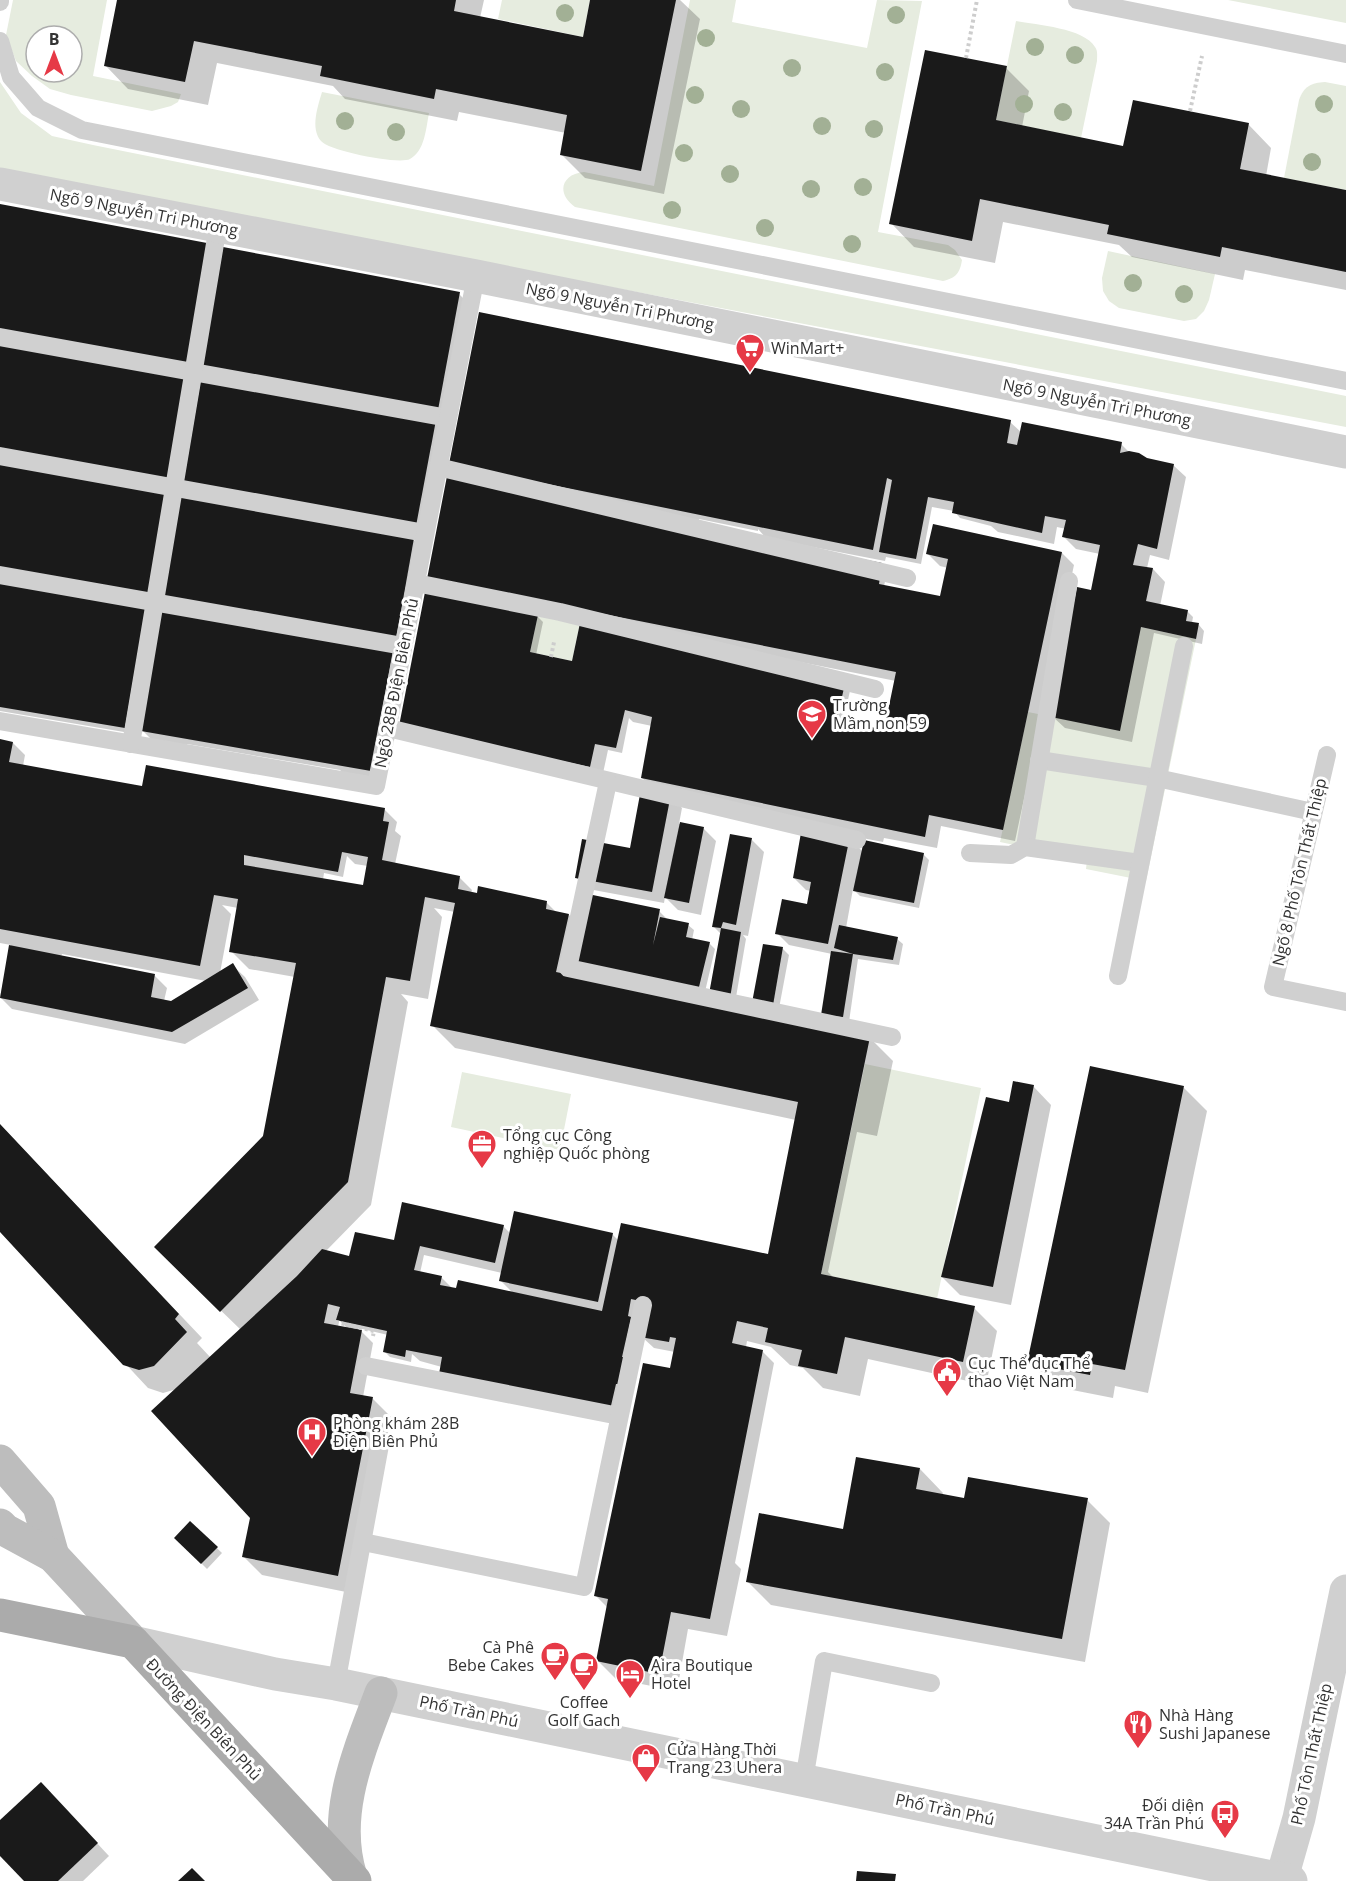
<svg xmlns="http://www.w3.org/2000/svg" width="1346" height="1881" viewBox="0 0 1346 1881" font-family="'Open Sans',sans-serif">
  <style>
    .green { fill: #e6ecdf; fill-rule: evenodd }
    .shadow { fill: #0003; fill-rule: evenodd }
    .building { fill: #1a1a1a; fill-rule: evenodd }
    .lines { fill: none; stroke-linecap: round; stroke-linejoin: round }
    .path { stroke: #cdcdcd; stroke-width: 4; stroke-dasharray: 3 3; stroke-linecap: butt }
    .service { stroke: #d0d0d0; stroke-width: 18 }
    .minor { stroke: #d0d0d0; stroke-width: 33 }
    .tertiary { stroke: #d0d0d0; stroke-width: 33 }
    .secondary { stroke: #bdbdbd; stroke-width: 33 }
    .primary { stroke: #ababab; stroke-width: 33 }
    .tree { fill: #a2b095 }
    .labels { text-anchor: middle; dominant-baseline: central; stroke-width: 6; stroke-linejoin: round; paint-order: stroke }
    .street-label { font-size: 16px; fill: #333; stroke: #fff }
    .poi-label { font-size: 16px; fill: #333; stroke: #fff; text-anchor: start }
  </style>
  <rect width="100%" height="100%" fill="#fff"/>
  <!-- green -->
  <g class="green">
    <path d="M13,0H107L93,76L181,94L178,102L171,106L152,111L71,95L50,89L32,76L16,61L6,35ZM36,36H72V72H36Z"/>
    <path d="M502,0H590L583,37L498,19Z"/>
    <path d="M690,0H736L732,22L867,48L877,0L922,1L878,232L948,245L955,250L962,260C960,273 956,278 943,281L575,207C556,194 561,174 584,172L654,186Z"/>
    <path d="M1228,0H1346V23Z"/>
    <path d="M1016,21C1037,25 1084,28 1095,47C1098,51 1097,56 1097,61L1081,138L996,120Z"/>
    <path d="M0,82L21,113L52,136L93,145L1346,396V427L0,171Z"/>
    <path d="M1325,82L1346,86V190L1284,178L1299,100C1304,86 1311,83 1325,82Z"/>
    <path d="M322,92L429,113C426,128 425,151 410,159C399,165 329,151 321,141C310,128 318,106 322,92Z"/>
    <path d="M1108,251L1215,274L1209,300L1204,311L1196,319L1184,321L1119,308L1109,301L1103,291L1102,278Z"/>
    <path d="M538,615L580,623L572,661L530,652Z"/>
    <path d="M1141,627L1196,639L1146,881L1086,869L1087,860L1000,842L1028,712L1088,724Z"/>
    <path d="M865,1064L981,1088L937,1299L821,1274Z"/>
    <path d="M462,1072L571,1094L560,1150L451,1127Z"/>
  </g>
  <!-- shadow -->
  <g class="shadow">
    <path d="M118,0H484L480,18L584,38L592,0H680L700,19L664,194L585,178L561,154L566,133L459,112L457,121L345,99L333,86L217,63L208,105L128,89L105,65Z"/>
    <path d="M1006,68L1029,91L1022,127L1124,148L1248,124L1271,148L1266,176L1346,192V290L1245,270L1243,280L1132,257L1119,245L1003,222L995,263L914,247L891,223Z"/>
    <path d="M459,294L471,306L443,415L210,373Z"/>
    <path d="M435,422L447,434L428,537L385,529Z"/>
    <path d="M1010,422L1021,432L1121,444L1130,453L1146,460L1173,465L1186,477L1169,560L1150,555L1147,568L1153,569L1165,582L1160,606L1187,611L1193,617L1192,623L1199,625L1204,631L1202,644L1154,633L1132,742L1065,728L1052,716L1092,592L1100,554L1076,549L1064,537L1066,529L1057,527L1054,544L998,532L991,526L960,518L954,511L932,507L921,564L886,557L885,561L766,538L758,529V531L699,519L698,523L463,476Z"/>
    <path d="M182,497L413,539L425,551L407,650Z"/>
    <path d="M1062,553L1074,565L1015,841L941,826L937,848L884,838L883,842L846,835L863,852L923,854L929,860L919,908L860,896L853,889L846,928L897,939L903,944L899,965L858,959L849,1022L829,1020L832,954L789,945L777,933L808,906L811,891L806,890L794,878L804,826L667,793L682,808L679,824L704,829L716,841L701,915L678,910L665,897L664,903L588,889L576,877L631,850L658,793L642,778L652,726L633,722L629,718L622,753L608,750L602,778L406,731L537,616L543,622L536,655L571,662L851,686L843,723L885,733L896,681L441,591L887,570L884,587L941,598L948,568L940,566L928,554Z"/>
    <path d="M0,583L130,733L0,711Z"/>
    <path d="M392,652L404,664L383,783L346,776L340,770L187,744L186,749L155,743L143,731Z"/>
    <path d="M0,740L13,743L25,755L23,766L144,788L384,809L397,822L395,831L401,836L395,864L460,878L472,890L471,893L547,903L556,912L569,915L583,929L659,911L669,921L688,925L694,930L692,940L709,943L715,949L704,996L761,1016L764,946L783,949L789,955L777,1019L870,1038L893,1061L877,1136L857,1132L828,1272L835,1279L974,1308L997,1331L986,1385L868,1359L860,1396L823,1388L803,1368L790,1365L771,1347L747,1341L746,1347L762,1351L774,1363L735,1563L741,1569L727,1636L688,1629L677,1691L616,1679L598,1661L608,1608L596,1596L671,1370L675,1352L654,1348L642,1337L616,1415L420,1361L412,1354L411,1362L390,1357L384,1351L388,1335L358,1328L373,1343L363,1397L373,1399L391,1417L356,1594L262,1575L244,1557L252,1517L177,1389L163,1393L148,1388L0,1229V1125L202,1338L197,1343L211,1358L241,1330L179,1270L265,1137L295,977L249,969L231,951L238,908L222,905L231,914L220,973L232,965L245,977L259,1000L185,1044L12,1009L0,997L11,945L0,943ZM347,856L355,864L368,866V888L323,880L324,873L343,877ZM434,908L455,912L432,1025L455,1048L796,1120L769,1255L619,1241L612,1234L510,1233L503,1226L399,1243L349,1257L325,1252L371,1205L408,1002L401,994L428,999L442,917ZM62,954L206,981L171,1002L164,1001L167,988L155,976L61,957ZM424,1255L502,1273L500,1280L513,1293L453,1289L441,1277L420,1273ZM339,1320L347,1328L338,1327Z"/>
    <path d="M752,840L764,852L748,936L743,935L746,939L735,1003L716,1000L721,934L714,927Z"/>
    <path d="M1091,1068L1184,1088L1207,1111L1148,1393L1115,1386L1113,1398L1052,1386L1029,1362Z"/>
    <path d="M1033,1086L1051,1105L1011,1305L960,1295L942,1277L1010,1103Z"/>
    <path d="M920,1469L943,1493L942,1495L965,1499L1087,1500L1110,1523L1085,1662L771,1605L747,1581L844,1530Z"/>
    <path d="M191,1523L222,1553L207,1569L176,1538Z"/>
    <path d="M53,1796L109,1856L83,1881H26L0,1853V1822Z"/>
  </g>
  <!-- building -->
  <g class="building">
    <path d="M117,0H456L454,11L583,37L590,0H676L641,171L560,155L567,115L436,89L434,99L320,76L322,66L194,41L185,82L104,66Z"/>
    <path d="M925,50L1007,66L996,120L1123,146L1133,100L1249,123L1240,169L1346,190V272L1222,247L1220,257L1107,234L1109,225L980,199L972,241L889,224Z"/>
    <path d="M0,204L207,243L187,365L0,332Z"/>
    <path d="M223,247L460,292L438,410L202,368Z"/>
    <path d="M479,312L1011,420L1007,443L1017,445L1022,422L1122,442L1120,453L1129,451L1139,453L1147,458L1174,464L1157,549L1138,544L1133,565L1153,568L1146,601L1188,610L1186,621L1199,623L1196,639L1141,627L1120,731L1051,717L1077,587L1091,590L1100,545L1062,537L1066,520L1045,516L1042,533L952,513L954,502L928,497L916,559L879,552L892,480L887,478L873,550L449,464Z"/>
    <path d="M0,342L185,375L167,481L0,451Z"/>
    <path d="M201,378L436,420L416,526L183,484Z"/>
    <path d="M0,462L165,492L148,595L0,569Z"/>
    <path d="M447,476L882,563L879,584L940,596L948,559L926,554L933,524L1062,552L1003,830L929,815L925,837L641,778L652,717L625,710L616,748L595,744L590,767L399,726L425,592L538,615L530,652L572,661L580,623L846,679L837,719L884,730L896,672L427,579Z"/>
    <path d="M181,495L414,538L396,639L163,599Z"/>
    <path d="M0,581L146,607L125,728L0,707Z"/>
    <path d="M161,610L393,650L371,771L141,731Z"/>
    <path d="M0,739L13,742L9,762L58,771L142,786L146,765L385,808L383,821L389,822L382,860L460,876L458,889L477,893L478,886L547,901L546,909L569,914L556,972L870,1037L821,1274L975,1306L963,1362L845,1337L837,1374L798,1366L802,1350L765,1342L768,1328L737,1321L732,1343L763,1350L710,1619L671,1612L659,1674L596,1661L608,1599L594,1596L643,1363L670,1368L676,1338L670,1337L669,1342L640,1337V1301L631,1299L628,1316L631,1317L622,1357H625L619,1384H616L610,1410L439,1374L442,1357L406,1350L405,1357L383,1352L387,1331L336,1320L340,1307L328,1304L324,1323L362,1330L350,1393L373,1397L338,1576L242,1557L250,1518L151,1411L297,1276L322,1249L349,1256L355,1232L394,1240L402,1202L504,1225L495,1263L420,1246L414,1270L442,1276L440,1285L456,1288L458,1280L602,1311L621,1223L768,1254L798,1102L430,1026L455,903L425,897L410,981L386,977L348,1182L220,1312L154,1247L263,1136L296,963L229,952L238,899L214,895L200,966L0,929ZM342,852L368,857L363,885L244,865V855L338,872Z"/>
    <path d="M641,789L671,794L652,892L575,878L582,839L630,848Z"/>
    <path d="M680,822L704,827L689,903L664,898Z"/>
    <path d="M802,827L850,836L828,944L775,934L782,899L807,904L811,882L793,878Z"/>
    <path d="M730,834L752,838L736,925L723,922L721,928L741,932L730,998L709,994L721,928L712,927Z"/>
    <path d="M864,840L924,853L914,903L853,891Z"/>
    <path d="M588,894L660,909L653,945L660,917L689,923L686,937L710,942L698,991L574,965Z"/>
    <path d="M839,925L898,937L893,960L853,954L834,948Z"/>
    <path d="M763,944L783,947L772,1011L751,1008Z"/>
    <path d="M9,945L155,974L151,997L171,1001L233,963L248,988L172,1032L0,998Z"/>
    <path d="M831,951L853,954L843,1017L821,1015Z"/>
    <path d="M1090,1066L1184,1086L1125,1370L1092,1364L1090,1375L1027,1363Z"/>
    <path d="M1013,1081L1034,1085L993,1287L941,1277L986,1097L1009,1102Z"/>
    <path d="M0,1124L179,1314L175,1319L187,1332L154,1366L139,1370L123,1365L0,1232Z"/>
    <path d="M514,1211L613,1233L598,1302L499,1281Z"/>
    <path d="M856,1457L920,1468L916,1489L964,1498L968,1477L1088,1498L1062,1639L746,1582L759,1513L843,1529Z"/>
    <path d="M190,1521L218,1547L201,1564L174,1538Z"/>
    <path d="M41,1782L98,1843L58,1881H24L0,1856V1820Z"/>
    <path d="M192,1868L205,1881H178Z"/>
    <path d="M857,1871L896,1874L895,1881H856Z"/>
  </g>
  <g class="lines">
    <!-- path -->
    <g class="path">
      <path d="M966,58L977,0"/>
      <path d="M1190,111L1202,56"/>
      <path d="M551,657L554,642"/>
      <path d="M333,1308L331,1321L374,1331L373,1336"/>
    </g>
    <!-- service -->
    <g class="service">
      <path d="M1077,0L1346,54"/>
      <path d="M0,2V0"/>
      <path d="M0,41L11,77L38,108L82,130L1346,381"/>
      <path d="M0,337L448,418"/>
      <path d="M0,456L425,533"/>
      <path d="M438,467L907,578"/>
      <path d="M0,575L403,646"/>
      <path d="M416,583L560,612L875,689"/>
      <path d="M0,721L376,786L476,276"/>
      <path d="M388,728L857,840"/>
      <path d="M131,744L218,226"/>
      <path d="M1327,755L1273,987L1346,1002"/>
      <path d="M1039,760L1157,778L1313,812"/>
      <path d="M608,782L568,968L892,1037"/>
      <path d="M1025,847L1069,581"/>
      <path d="M970,853L1011,855L1025,847L1140,863"/>
      <path d="M1118,976L1184,646"/>
      <path d="M366,1366L619,1416"/>
      <path d="M363,1542L584,1587L643,1305"/>
      <path d="M336,1684L380,1445"/>
      <path d="M804,1780L824,1661L931,1683"/>
    </g>
    <!-- minor -->
    <g class="minor">
      <path d="M0,184L476,276L1346,452"/>
      <path d="M1281,1881L1299,1818L1346,1591"/>
    </g>
    <!-- tertiary -->
    <path class="tertiary" d="M133,1642L275,1674L336,1684L1291,1881"/>
    <!-- secondary -->
    <g class="secondary">
      <path d="M0,1461L39,1506L53,1556"/>
      <path d="M0,1525L5,1530L53,1556L133,1642"/>
      <path d="M351,1877C331,1814 359,1752 381,1693"/>
    </g>
    <!-- primary -->
    <path class="primary" d="M0,1615L133,1642L355,1881"/>
  </g>
  <!-- trees -->
  <g class="tree">
    <circle cx="565" cy="13" r="9"/>
    <circle cx="896" cy="15" r="9"/>
    <circle cx="706" cy="38" r="9"/>
    <circle cx="1035" cy="47" r="9"/>
    <circle cx="1075" cy="55" r="9"/>
    <circle cx="792" cy="68" r="9"/>
    <circle cx="885" cy="72" r="9"/>
    <circle cx="695" cy="95" r="9"/>
    <circle cx="1024" cy="104" r="9"/>
    <circle cx="1324" cy="104" r="9"/>
    <circle cx="741" cy="109" r="9"/>
    <circle cx="1063" cy="112" r="9"/>
    <circle cx="345" cy="121" r="9"/>
    <circle cx="822" cy="126" r="9"/>
    <circle cx="874" cy="129" r="9"/>
    <circle cx="396" cy="132" r="9"/>
    <circle cx="684" cy="153" r="9"/>
    <circle cx="1312" cy="162" r="9"/>
    <circle cx="730" cy="174" r="9"/>
    <circle cx="863" cy="187" r="9"/>
    <circle cx="811" cy="189" r="9"/>
    <circle cx="672" cy="210" r="9"/>
    <circle cx="765" cy="228" r="9"/>
    <circle cx="852" cy="244" r="9"/>
    <circle cx="1133" cy="283" r="9"/>
    <circle cx="1184" cy="294" r="9"/>
  </g>
  <!-- icons -->
  <defs>
    <g id="supermarket-pin" transform="scale(1.5)"><path d="M0 17L-7.5 6A9.5 9.5 0 1 1 7.5 6Z" fill="#e63946" stroke="#fff"/><path d="M-6-5.5h2.5l.6 2H6L4.5 2H-2.5L-4.4-4H-6ZM-1.5 3.2a1.3 1.3 0 1 0 .1 0ZM3 3.2a1.3 1.3 0 1 0 .1 0Z" fill="#fff"/></g>
    <g id="school-pin" transform="scale(1.5)"><path d="M0 17L-7.5 6A9.5 9.5 0 1 1 7.5 6Z" fill="#e63946" stroke="#fff"/><path d="M0-5L7-2L0 1L-7-2ZM-4 1L0 2.5L4 1V4Q0 6-4 4Z" fill="#fff"/></g>
    <g id="office-pin" transform="scale(1.5)"><path d="M0 17L-7.5 6A9.5 9.5 0 1 1 7.5 6Z" fill="#e63946" stroke="#fff"/><path d="M-6-3h4V-5.5h4V-3h4V5H-6ZM-1-4.5V-3h2v-1.5ZM-6 0V1H6V0Z" fill="#fff"/></g>
    <g id="civic-pin" transform="scale(1.5)"><path d="M0 17L-7.5 6A9.5 9.5 0 1 1 7.5 6Z" fill="#e63946" stroke="#fff"/><path d="M-.6-6.5H3V-4.5H.6V-3L4-1V1h2V6H-6V1h2V-1L-.6-3ZM-1.2 2.5V6h2.4V2.5Z" fill="#fff"/></g>
    <g id="hospital-pin" transform="scale(1.5)"><path d="M0 17L-7.5 6A9.5 9.5 0 1 1 7.5 6Z" fill="#e63946" stroke="#fff"/><path d="M-5-5h3v3.5h4V-5h3V5h-3V1.5h-4V5h-3Z" fill="#fff"/></g>
    <g id="cafe-pin" transform="scale(1.5)"><path d="M0 17L-7.5 6A9.5 9.5 0 1 1 7.5 6Z" fill="#e63946" stroke="#fff"/><path d="M-5.5-4.5H6V0H3Q3 3.5 0 3.5H-2.5Q-5.5 3.5-5.5 0ZM3-3.2v2h1.7v-2ZM-6 4.5H4V6H-6Z" fill="#fff"/></g>
    <g id="hotel-pin" transform="scale(1.5)"><path d="M0 17L-7.5 6A9.5 9.5 0 1 1 7.5 6Z" fill="#e63946" stroke="#fff"/><path d="M-6-4.5h1.5V1H6V5H4.5V3h-9V5H-6ZM-4 0a1.8 1.8 0 1 1 3.6 0ZM.5 0V-2.5h3Q6-2.5 6 0Z" fill="#fff"/></g>
    <g id="restaurant-pin" transform="scale(1.5)"><path d="M0 17L-7.5 6A9.5 9.5 0 1 1 7.5 6Z" fill="#e63946" stroke="#fff"/><path d="M-5-6h1v4h1v-4h1v4h1v-4h1v5L-1.5 .5V6h-2V.5L-5-1ZM5-6V6H3V1.5H1.5Q1.5-4 5-6Z" fill="#fff"/></g>
    <g id="shop-pin" transform="scale(1.5)"><path d="M0 17L-7.5 6A9.5 9.5 0 1 1 7.5 6Z" fill="#e63946" stroke="#fff"/><path d="M-5-2.5h2.3a2.7 3.5 0 0 1 5.4 0H5L5.5 6h-11ZM-1.5-2.5h3a1.5 2.3 0 0 0-3 0Z" fill="#fff"/></g>
    <g id="bus-pin" transform="scale(1.5)"><path d="M0 17L-7.5 6A9.5 9.5 0 1 1 7.5 6Z" fill="#e63946" stroke="#fff"/><path d="M-5-6H5V4H4V6H2V4H-2V6H-4V4H-5ZM-3.5-4V0h7V-4ZM-3.5 1.2v1.5H-2V1.2ZM2 1.2v1.5H3.5V1.2Z" fill="#fff"/></g>
  </defs>
  <g fill-rule="evenodd">
    <use href="#supermarket-pin" x="750" y="348"/>
    <use href="#school-pin" x="812" y="714"/>
    <use href="#office-pin" x="482" y="1144"/>
    <use href="#civic-pin" x="947" y="1372"/>
    <use href="#hospital-pin" x="312" y="1432"/>
    <use href="#cafe-pin" x="555" y="1656"/>
    <use href="#cafe-pin" x="584" y="1666"/>
    <use href="#hotel-pin" x="630" y="1674"/>
    <use href="#restaurant-pin" x="1138" y="1724"/>
    <use href="#shop-pin" x="646" y="1758"/>
    <use href="#bus-pin" x="1225" y="1814"/>
  </g>
  <g class="labels">
    <!-- street labels -->
    <g class="street-label">
      <text transform="translate(144 212) rotate(11)">Ngõ 9 Nguyễn Tri Phương</text>
      <text transform="translate(620 306) rotate(11)">Ngõ 9 Nguyễn Tri Phương</text>
      <text transform="translate(1097 402) rotate(11)">Ngõ 9 Nguyễn Tri Phương</text>
      <text transform="translate(396 683) rotate(-79)">Ngõ 28B Điện Biên Phủ</text>
      <text transform="translate(1299 872) rotate(-77)">Ngõ 8 Phố Tôn Thất Thiệp</text>
      <text transform="translate(469 1711) rotate(12)">Phố Trần Phú</text>
      <text transform="translate(204 1719) rotate(47)">Đường Điện Biên Phủ</text>
      <text transform="translate(1311 1754) rotate(-78)">Phố Tôn Thất Thiệp</text>
      <text transform="translate(945 1809) rotate(12)">Phố Trần Phú</text>
    </g>
    <!-- poi labels -->
    <g class="poi-label">
      <text x="771" y="348">WinMart+</text>
      <text x="833" y="705">Trường<tspan x="833" dy="18">Mầm non 59</tspan></text>
      <text x="503" y="1135">Tổng cục Công<tspan x="503" dy="18">nghiệp Quốc phòng</tspan></text>
      <text x="968" y="1363">Cục Thể dục Thể<tspan x="968" dy="18">thao Việt Nam</tspan></text>
      <text x="333" y="1423">Phòng khám 28B<tspan x="333" dy="18">Điện Biên Phủ</tspan></text>
      <text x="534" y="1647" text-anchor="end">Cà Phê<tspan x="534" dy="18">Bebe Cakes</tspan></text>
      <text x="651" y="1665">Aira Boutique<tspan x="651" dy="18">Hotel</tspan></text>
      <text x="584" y="1702" text-anchor="middle">Coffee<tspan x="584" dy="18">Golf Gach</tspan></text>
      <text x="1159" y="1715">Nhà Hàng<tspan x="1159" dy="18">Sushi Japanese</tspan></text>
      <text x="667" y="1749">Cửa Hàng Thời<tspan x="667" dy="18">Trang 23 Uhera</tspan></text>
      <text x="1204" y="1805" text-anchor="end">Đối diện<tspan x="1204" dy="18">34A Trần Phú</tspan></text>
    </g>
  </g>
  <!-- north arrow -->
  <g transform="translate(54 54)"><circle r="28" fill="#ffffff" stroke="#adadad" stroke-width="1.5"/>
  <path d="M0-4.5L10 22L0 15L-10 22Z" fill="#e63946"/>
  <text y="-9" font-size="16" font-weight="bold" text-anchor="middle" fill="#333333">B</text>
  </g>
</svg>
